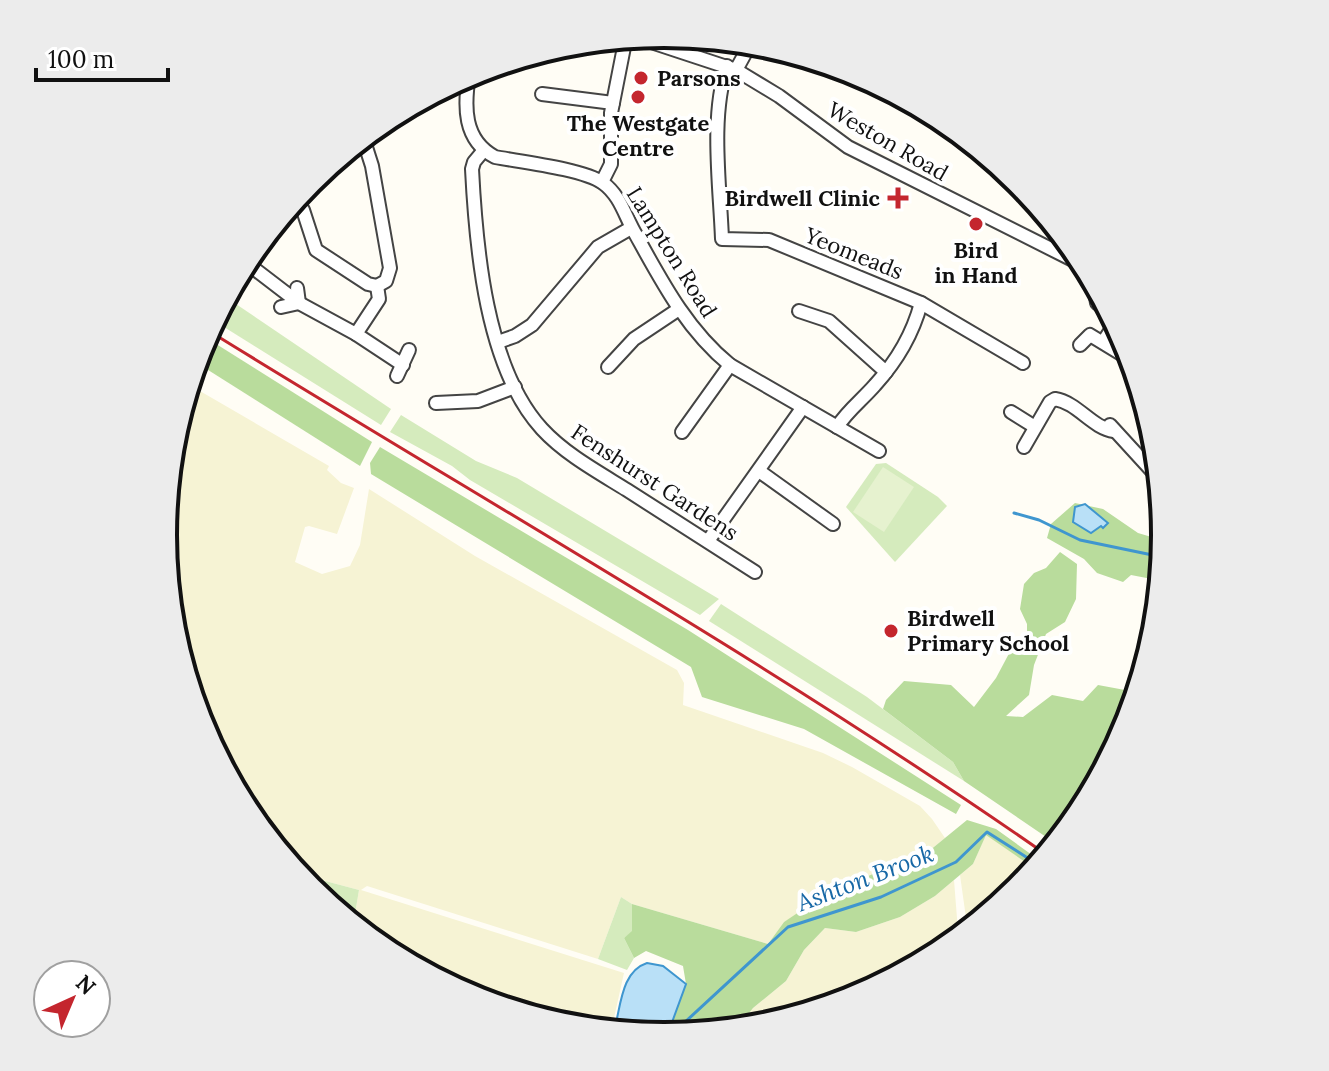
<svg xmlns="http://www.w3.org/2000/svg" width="1329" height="1071" viewBox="0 0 1329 1071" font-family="Lora,serif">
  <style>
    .farmland { fill: #f6f3d4 }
    .green { fill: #d5ebbd }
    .forest { fill: #b9dc9c }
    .pitch { fill: #e6f2cf }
    .water { fill: #b9e0f7; stroke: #3f96cf; stroke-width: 2 }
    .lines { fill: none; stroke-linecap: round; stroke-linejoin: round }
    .stream { stroke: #3f96cf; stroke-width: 3 }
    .minor-casing { stroke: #444; stroke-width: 16 }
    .minor { stroke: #fff; stroke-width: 12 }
    .rail { stroke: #c4262e; stroke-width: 3 }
    .poi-dot { fill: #c4262e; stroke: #fff; stroke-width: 3 }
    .labels { text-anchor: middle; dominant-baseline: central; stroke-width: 8; stroke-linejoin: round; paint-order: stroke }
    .poi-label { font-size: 22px; font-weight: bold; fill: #111; stroke: #fff; text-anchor: start }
    .street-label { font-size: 22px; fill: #111; stroke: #fff }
    .water-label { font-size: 24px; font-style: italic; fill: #1768a6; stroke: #fff }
    .rim { fill: none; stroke: #111; stroke-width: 4 }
  </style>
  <rect width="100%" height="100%" fill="#fffdf5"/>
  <!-- farmland -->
  <g class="farmland">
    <path d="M193,387L329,466L327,470L341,483L354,488L337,534L309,526L305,527L295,562L322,574L350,566L360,545L369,489L475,556L677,670L684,683L683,705L823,753L852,767L920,806L932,819L945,838L907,869L880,871L784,922L768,944L632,904L621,897L598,959L367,886L361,890L624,973L612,1027L472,999L354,920L359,890L299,874L201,727L163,535Z"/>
    <path d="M986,834L1034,868L1019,890L967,925L960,875L973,864Z"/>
    <path d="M954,880L958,931L856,999L743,1021L753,1008L786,981L804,950L825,928L856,932L900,917L935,896Z"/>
  </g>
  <!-- green -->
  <g class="green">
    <path d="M230,300L391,409L381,425L216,322Z"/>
    <path d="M401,415L476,461L517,478L719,599L700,615L470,480L452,466L390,432Z"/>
    <path d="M886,463L938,497L947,506L895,562L846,507L876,464Z"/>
    <path d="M721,604L867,697L953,762L964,781L709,621Z"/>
    <path d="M299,874L359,890L354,920L315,893Z"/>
    <path d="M621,897L632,904V932L624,938L634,958L627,970L598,959Z"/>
  </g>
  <!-- forest -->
  <g class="forest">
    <path d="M205,337L372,442L360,466L197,363L201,343Z"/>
    <path d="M380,447L688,630L961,805L956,814L804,729L702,697L691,667L371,474L370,463Z"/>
    <path d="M1075,503L1103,509L1138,533L1165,541L1157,580L1131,575L1123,582L1097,573L1084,559L1047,538L1051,524Z"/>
    <path d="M1060,552L1077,564L1076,599L1065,622L1046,634L1034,665L1029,695L1006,716L1023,717L1052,695L1083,701L1098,685L1125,690L1133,699L1128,728L1052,841L964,781L953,762L883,709L886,700L904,681L951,685L974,707L996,678L1013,646L1027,633V624L1020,609L1024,584L1034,573L1046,568Z"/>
    <path d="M967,820L996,829L1039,860L1034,868L986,835L973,864L935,896L900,917L856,932L825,928L804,950L786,981L753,1008L743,1021L667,1036L686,984L683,966L646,951L634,958L624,938L632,931V904L768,944L784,922L826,894L880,871L907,869Z"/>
  </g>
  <!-- pitch -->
  <path class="pitch" d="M883,467L914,487L884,532L853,512Z"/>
  <!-- water -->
  <g class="water">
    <path d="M1085,504L1108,523L1103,528L1101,526L1091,533L1073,522L1075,507Z"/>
    <path d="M647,963L663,966L686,984L667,1036L615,1027C621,1004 622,971 647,963Z"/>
  </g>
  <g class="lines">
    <!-- stream -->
    <g class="stream">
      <path d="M1014,513L1039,520L1080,540L1162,557"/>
      <path d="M684,1033V1023L788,927L881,897L956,862L987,832L1037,864"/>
    </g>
    <!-- minor casing -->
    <g class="minor-casing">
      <g id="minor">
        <path d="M642,39L736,70L779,96L848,147L1071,259"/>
        <path d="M727,66C710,117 720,185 722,239L769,240L921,303L1023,363"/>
        <path d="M736,70L747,50"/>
        <path d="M469,75C464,106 463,140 495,157C522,162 583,169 603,183C621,196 625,217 636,235C662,282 687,330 730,365L879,451"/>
        <path d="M542,94L613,103"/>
        <path d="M365,144L372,166L390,268L386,281L377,286"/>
        <path d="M484,150L474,162L472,169C476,248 486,368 542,429C565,454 598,472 627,490C669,517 712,544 755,572"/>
        <path d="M602,182L611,164V113L625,42"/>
        <path d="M295,203L303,210L316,250L368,284L377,286"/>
        <path d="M252,267L299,303L356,334L403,365"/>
        <path d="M1096,297L1097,303L1104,308"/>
        <path d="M281,307L299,303L297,288"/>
        <path d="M799,311L829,321L886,372"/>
        <path d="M356,334L379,299L377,286"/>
        <path d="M498,342L515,336L532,325L598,247L631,228"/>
        <path d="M1103,342L1115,324"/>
        <path d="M1080,345L1090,335L1131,360"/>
        <path d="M608,367L634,339L679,309"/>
        <path d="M397,376L409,350"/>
        <path d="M436,403L478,401L515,387"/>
        <path d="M1011,412L1035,427"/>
        <path d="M1110,425L1153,472"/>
        <path d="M837,427C848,410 862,400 875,385C896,362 913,333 921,303"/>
        <path d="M682,432L730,365"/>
        <path d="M1024,447L1050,402L1055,399C1078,403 1092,428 1114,431"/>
        <path d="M759,471L833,524"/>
        <path d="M708,541L803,407"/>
      </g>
    </g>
    <!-- minor -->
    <use href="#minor" class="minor"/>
    <!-- rail -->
    <path class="rail" d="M209,331C489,504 774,665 1044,853"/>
  </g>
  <!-- markers -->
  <g class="poi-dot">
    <circle cx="641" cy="78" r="8"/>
    <circle cx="638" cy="97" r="8"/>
    <path d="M894 186h8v8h8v8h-8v8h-8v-8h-8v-8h8z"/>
    <circle cx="976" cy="224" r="8"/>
    <circle cx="891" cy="631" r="8"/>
  </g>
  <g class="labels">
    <!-- poi labels -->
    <g class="poi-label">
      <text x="657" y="78">Parsons</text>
      <text x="638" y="123" text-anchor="middle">The Westgate<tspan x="638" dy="25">Centre</tspan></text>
      <text x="880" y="198" text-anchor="end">Birdwell Clinic</text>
      <text x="976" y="250" text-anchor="middle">Bird<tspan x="976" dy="25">in Hand</tspan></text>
      <text x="907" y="618">Birdwell<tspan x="907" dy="25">Primary School</tspan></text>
    </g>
    <!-- street labels -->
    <g class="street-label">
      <text transform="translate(888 141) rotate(30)">Weston Road</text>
      <text transform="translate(672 252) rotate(58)">Lampton Road</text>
      <text transform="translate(854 253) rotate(22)">Yeomeads</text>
      <text transform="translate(655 482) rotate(33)">Fenshurst Gardens</text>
    </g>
    <!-- water labels -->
    <g class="water-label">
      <text transform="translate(865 878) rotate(-21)">Ashton Brook</text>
    </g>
  </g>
  <!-- crop -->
  <path d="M0 0H1329V1071H0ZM177 535a487 487 0 1 1 974 0a487 487 0 1 1-974 0Z" fill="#ececec" fill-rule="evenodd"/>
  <path class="rim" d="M177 535a487 487 0 1 1 974 0a487 487 0 1 1-974 0Z"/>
  <!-- north arrow -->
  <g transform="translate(72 999) rotate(44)"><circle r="38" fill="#ffffff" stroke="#a0a0a0" stroke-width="2"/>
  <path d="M0-6L14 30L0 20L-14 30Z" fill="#c4262e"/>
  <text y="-12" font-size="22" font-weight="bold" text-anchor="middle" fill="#111111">N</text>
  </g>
  <!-- scale -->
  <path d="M36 68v12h132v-12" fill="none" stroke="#111111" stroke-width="4"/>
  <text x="48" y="68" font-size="24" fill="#111111" stroke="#ffffff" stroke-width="6" paint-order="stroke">100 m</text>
</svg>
